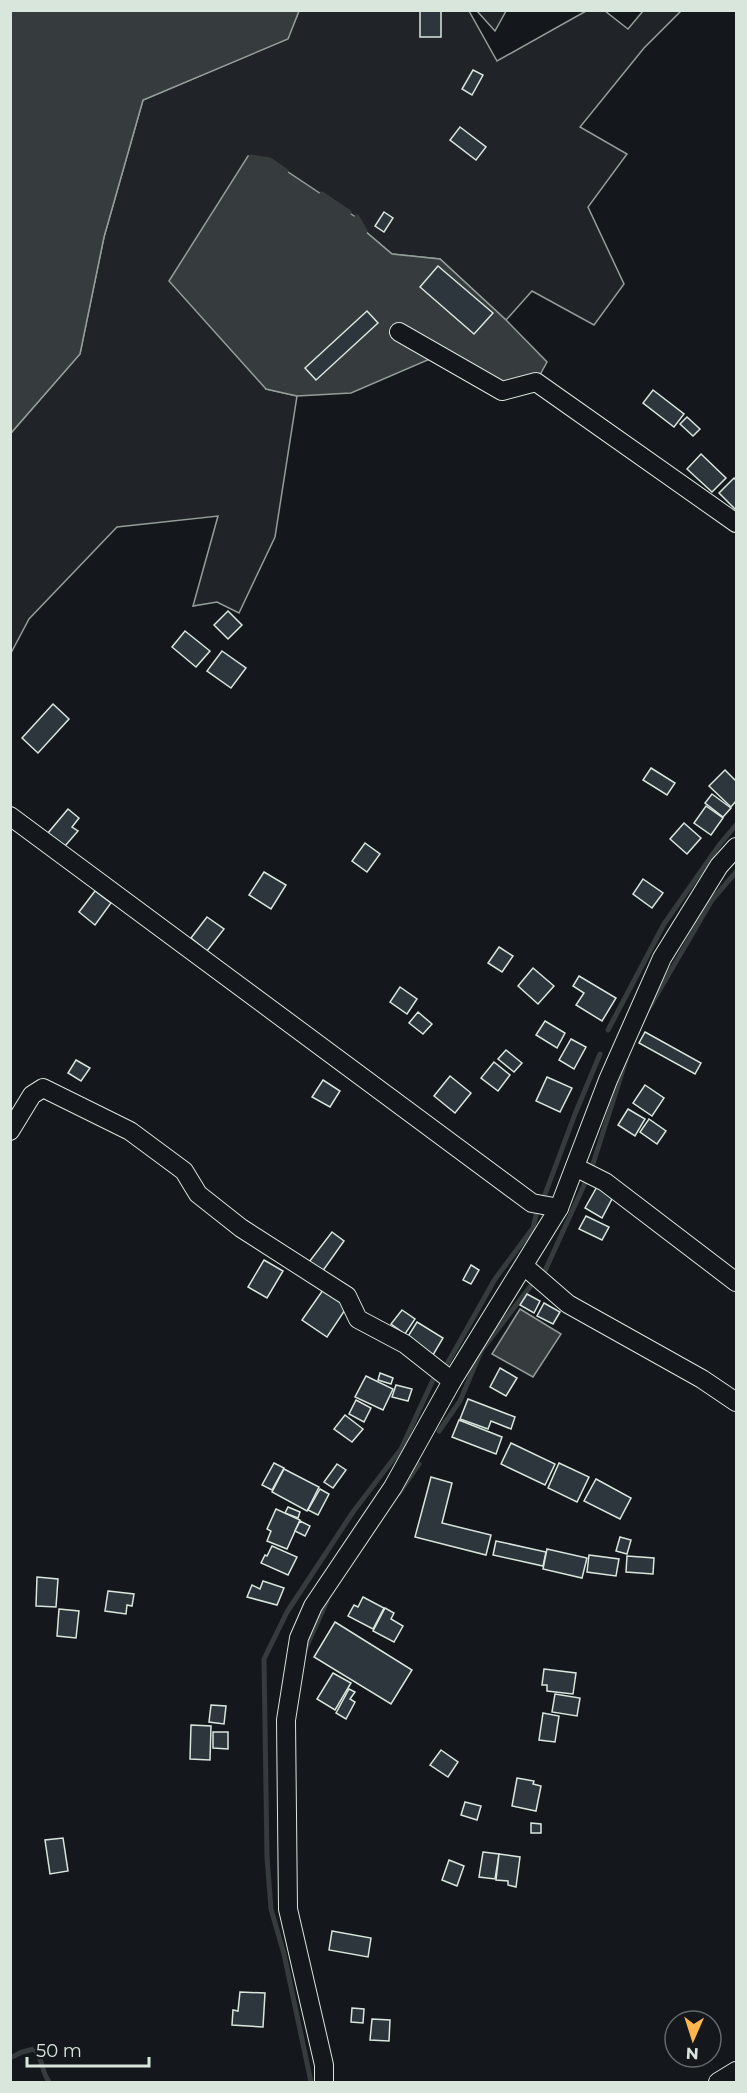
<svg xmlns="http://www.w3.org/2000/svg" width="747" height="2093" viewBox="0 0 747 2093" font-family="Montserrat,sans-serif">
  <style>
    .green { fill: #202428; stroke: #939e99; stroke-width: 1.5 }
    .water { fill: #363b3e; stroke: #939e99; stroke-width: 1.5 }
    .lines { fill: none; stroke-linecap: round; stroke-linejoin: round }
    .stream { stroke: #363b3e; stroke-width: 5 }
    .building { fill: #2c363c; stroke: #d8e6dc; stroke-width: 1.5 }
    .minor-casing { stroke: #d8e6dc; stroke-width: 20 }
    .minor { stroke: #14181c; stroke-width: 18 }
  </style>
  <rect width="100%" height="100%" fill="#14181c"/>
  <!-- green -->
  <g class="green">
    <path d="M299,11H469L497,61L586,11H605L628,29L643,11H681L644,48L580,127L627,154L588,207L624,284L594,325L532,291L506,320L440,259L392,254L365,231L357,218L266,389L297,396L275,537L239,613L217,602L193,606L218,516L117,527L29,619L11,653V433L80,354L104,237L143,100L287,39Z"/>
    <path d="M477,11H506L495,31Z"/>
  </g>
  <!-- water -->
  <g class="water">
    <path d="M11,10L299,11L288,39L143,100L104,237L80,354L11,433Z"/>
    <path d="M248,156L270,160L357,218L365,231L392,254L440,259L506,320L547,362L536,382L502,391L439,355L351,393L297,396L266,389L169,281Z"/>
    <path d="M520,1309L561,1334L533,1377L492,1354Z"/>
  </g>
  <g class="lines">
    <!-- stream -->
    <g class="stream">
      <path d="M251,157L270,160L286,171"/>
      <path d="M322,194L349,212"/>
      <path d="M357,217L365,231"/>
      <path d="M649,1008L712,900L736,872"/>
      <path d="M608,1030L664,924L720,844L736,825"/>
      <path d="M592,1167L626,1060"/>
      <path d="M544,1197L575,1114L600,1054"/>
      <path d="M544,1273L585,1183"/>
      <path d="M447,1364L495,1279L533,1228L537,1211"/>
      <path d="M439,1431L460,1401L481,1351L530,1287"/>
      <path d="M399,1493L419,1464"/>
      <path d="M304,1652L327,1601"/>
      <path d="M10,2058L22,2052L34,2049C43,2058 41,2071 49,2082"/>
      <path d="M311,2082L284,1954L271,1909L267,1857L264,1659L287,1612L353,1512L401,1449L433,1380"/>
    </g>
  </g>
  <!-- building -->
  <g class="building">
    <rect x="420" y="10" width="21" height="27"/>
    <path d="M473,70L483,75L472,95L462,89Z"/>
    <path d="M460,127L486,147L476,160L450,140Z"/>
    <path d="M384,212L393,218L384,232L375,226Z"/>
    <path d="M438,266L493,313L474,334L420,287Z"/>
    <path d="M367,311L378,323L316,380L305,368Z"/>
    <path d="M653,390L684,414L674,427L643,403Z"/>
    <path d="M687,417L700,429L693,436L680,424Z"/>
    <path d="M701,454L726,478L712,492L687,469Z"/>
    <path d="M734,478L736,480V510L719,493Z"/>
    <path d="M228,611L242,625L228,639L214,625Z"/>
    <path d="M185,631L210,651L196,667L172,647Z"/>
    <path d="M222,651L246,668L231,688L207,671Z"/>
    <path d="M53,704L69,719L38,753L22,738Z"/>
    <path d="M651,768L675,783L667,795L643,780Z"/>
    <path d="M725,770L736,781V801L731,807L709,786Z"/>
    <path d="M712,794L731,808L723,817L705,803Z"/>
    <path d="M706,806L723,818L711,835L694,823Z"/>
    <path d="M68,809L79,818L72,827L78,831L65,846L48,833Z"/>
    <path d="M684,823L701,838L687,854L670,839Z"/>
    <path d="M365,843L380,854L367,872L352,861Z"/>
    <path d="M264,872L286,885L271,909L249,895Z"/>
    <path d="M643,879L663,893L652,908L633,894Z"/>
    <path d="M95,891L111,903L95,925L79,912Z"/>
    <path d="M207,917L224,929L207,951L191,938Z"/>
    <path d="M499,947L513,956L502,972L488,963Z"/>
    <path d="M533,968L554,986L538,1004L518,986Z"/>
    <path d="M579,976L616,998L602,1021L576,1005L584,993L573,986Z"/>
    <path d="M400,987L417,999L407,1014L390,1002Z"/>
    <path d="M418,1012L432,1024L423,1034L409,1023Z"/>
    <path d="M545,1021L565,1033L557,1048L536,1035Z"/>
    <path d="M645,1032L701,1063L695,1074L639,1043Z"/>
    <path d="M571,1039L586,1047L574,1069L559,1060Z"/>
    <path d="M506,1050L522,1063L514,1072L498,1059Z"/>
    <path d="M76,1060L90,1068L81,1081L68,1073Z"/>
    <path d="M494,1062L510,1075L498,1091L481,1078Z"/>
    <path d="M450,1076L471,1093L455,1113L434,1096Z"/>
    <path d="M547,1077L572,1088L560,1112L536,1101Z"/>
    <path d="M323,1080L340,1091L330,1107L312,1097Z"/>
    <path d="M645,1085L664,1098L652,1116L633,1103Z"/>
    <path d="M628,1109L645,1119L635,1136L618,1125Z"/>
    <path d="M649,1119L666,1131L657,1144L640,1132Z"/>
    <path d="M598,1185L614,1195L602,1218L585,1208Z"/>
    <path d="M586,1216L609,1227L602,1240L579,1229Z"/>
    <path d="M332,1232L344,1241L322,1272L309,1262Z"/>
    <path d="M264,1260L283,1271L267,1298L248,1287Z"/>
    <path d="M471,1265L479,1270L471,1284L463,1280Z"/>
    <path d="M323,1290L347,1307L327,1337L302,1320Z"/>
    <path d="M527,1294L540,1301L534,1313L520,1305Z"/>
    <path d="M544,1303L560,1312L553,1324L537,1316Z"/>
    <path d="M402,1310L415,1319L405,1334L391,1324Z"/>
    <path d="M417,1322L443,1338L433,1355L407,1338Z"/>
    <path d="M500,1368L517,1378L506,1396L490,1387Z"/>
    <path d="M380,1373L393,1378L391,1384L378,1380Z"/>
    <path d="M366,1376L393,1389L383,1410L355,1397Z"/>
    <path d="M396,1385L412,1389L408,1401L392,1397Z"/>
    <path d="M468,1399L515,1417L511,1429L491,1421L488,1429L460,1419Z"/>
    <path d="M356,1400L371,1408L364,1422L349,1414Z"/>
    <path d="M345,1415L363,1429L352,1442L334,1429Z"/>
    <path d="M459,1420L502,1437L496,1454L452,1437Z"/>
    <path d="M511,1443L555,1464L545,1485L501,1464Z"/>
    <path d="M274,1463L284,1468L272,1490L262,1485Z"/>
    <path d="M559,1463L589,1477L577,1502L548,1488Z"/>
    <path d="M337,1464L346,1470L333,1488L324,1482Z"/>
    <path d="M284,1469L319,1487L307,1511L272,1492Z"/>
    <path d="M431,1477L452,1483L442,1523L491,1535L486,1555L415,1537Z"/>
    <path d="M596,1479L631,1498L620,1519L584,1501Z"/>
    <path d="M320,1489L329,1494L318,1515L308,1510Z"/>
    <path d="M288,1507L300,1512L298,1518L285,1513Z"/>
    <path d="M276,1509L300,1520L287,1549L267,1541L271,1531L267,1529Z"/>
    <path d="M300,1521L310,1526L305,1536L295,1531Z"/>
    <path d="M620,1537L631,1540L627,1554L616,1551Z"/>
    <path d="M496,1541L546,1552L543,1566L493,1555Z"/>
    <path d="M272,1546L297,1557L288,1575L261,1563L265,1555L267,1556Z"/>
    <path d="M547,1549L587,1558L582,1578L543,1569Z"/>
    <path d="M589,1555L619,1559L616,1576L587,1572Z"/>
    <path d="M627,1556L654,1558L653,1574L626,1572Z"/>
    <path d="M37,1577L58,1579L56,1607L36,1606Z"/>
    <path d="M263,1581L284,1588L277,1605L247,1597L252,1585L260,1589Z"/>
    <path d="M108,1591L134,1594L132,1606L127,1605L126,1614L105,1611Z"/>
    <path d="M363,1597L384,1608L373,1629L348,1616L354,1605L358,1607Z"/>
    <path d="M385,1608L394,1613L391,1619L403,1626L394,1642L373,1631Z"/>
    <path d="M59,1609L79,1611L76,1638L57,1636Z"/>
    <path d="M335,1622L412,1670L391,1704L314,1657Z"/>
    <path d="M544,1669L576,1673L573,1694L547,1691V1685H542Z"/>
    <path d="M333,1673L351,1683L335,1710L317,1699Z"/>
    <path d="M349,1689L355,1692L350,1699L355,1702L346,1719L336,1713Z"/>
    <path d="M555,1694L580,1698L577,1716L552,1712Z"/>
    <path d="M211,1705L226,1706L224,1724L209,1722Z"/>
    <path d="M543,1713L559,1716L555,1742L539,1740Z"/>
    <path d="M191,1725L211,1726L210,1760L190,1759Z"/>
    <path d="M213,1732H228V1749L213,1748Z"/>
    <path d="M441,1750L458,1762L448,1777L430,1765Z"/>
    <path d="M517,1778L534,1781L533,1784L541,1786L536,1811L512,1806Z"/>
    <path d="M465,1802L481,1806L477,1820L461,1815Z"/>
    <path d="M531,1823L541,1824V1833H531Z"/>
    <path d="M63,1838L68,1871L50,1874L45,1840Z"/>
    <path d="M483,1852L499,1854L495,1879L479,1877Z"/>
    <path d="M499,1854L520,1857L516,1887L508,1885V1881L496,1880Z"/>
    <path d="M449,1860L464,1866L457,1886L442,1880Z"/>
    <path d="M332,1931L371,1938L368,1957L329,1950Z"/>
    <path d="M240,1992L265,1993L263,2027L232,2025L233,2010L238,2011Z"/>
    <path d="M352,2008L364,2009L363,2023L351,2022Z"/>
    <path d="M372,2019L390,2020L389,2041L370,2040Z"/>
  </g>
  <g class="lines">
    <!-- minor casing -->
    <g class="minor-casing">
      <g id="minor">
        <path d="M399,332L502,391L536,382L736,523"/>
        <path d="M10,816L532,1203L559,1208"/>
        <path d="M10,1131L32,1095L43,1088L130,1131L184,1171L198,1194L241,1228L347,1296L358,1319L405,1344L452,1381"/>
        <path d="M575,1167L605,1182L736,1282"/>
        <path d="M524,1266L568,1304L702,1379L736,1402"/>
        <path d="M324,2082V2065L288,1909L286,1720L299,1638L313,1606L393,1487L452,1381L559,1208L608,1080L662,958L719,866L736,847"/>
        <path d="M718,2082L736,2071"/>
      </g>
    </g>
    <!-- minor -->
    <use href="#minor" class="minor"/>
  </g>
  <!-- border -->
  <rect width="747" height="2093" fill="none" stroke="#d8e6dc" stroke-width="24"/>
  <!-- north arrow -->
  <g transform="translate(693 2039) rotate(183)"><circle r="28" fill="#14181c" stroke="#626a69" stroke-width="1.5"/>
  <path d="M0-4.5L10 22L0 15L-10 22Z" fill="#ffb74d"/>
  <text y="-9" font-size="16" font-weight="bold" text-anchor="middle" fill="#d8e6dc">N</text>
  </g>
  <!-- scale -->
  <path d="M27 2057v9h122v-9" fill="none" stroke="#d8e6dc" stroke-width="3"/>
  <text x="36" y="2057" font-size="18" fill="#d8e6dc" stroke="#14181c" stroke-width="4.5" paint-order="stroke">50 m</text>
</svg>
